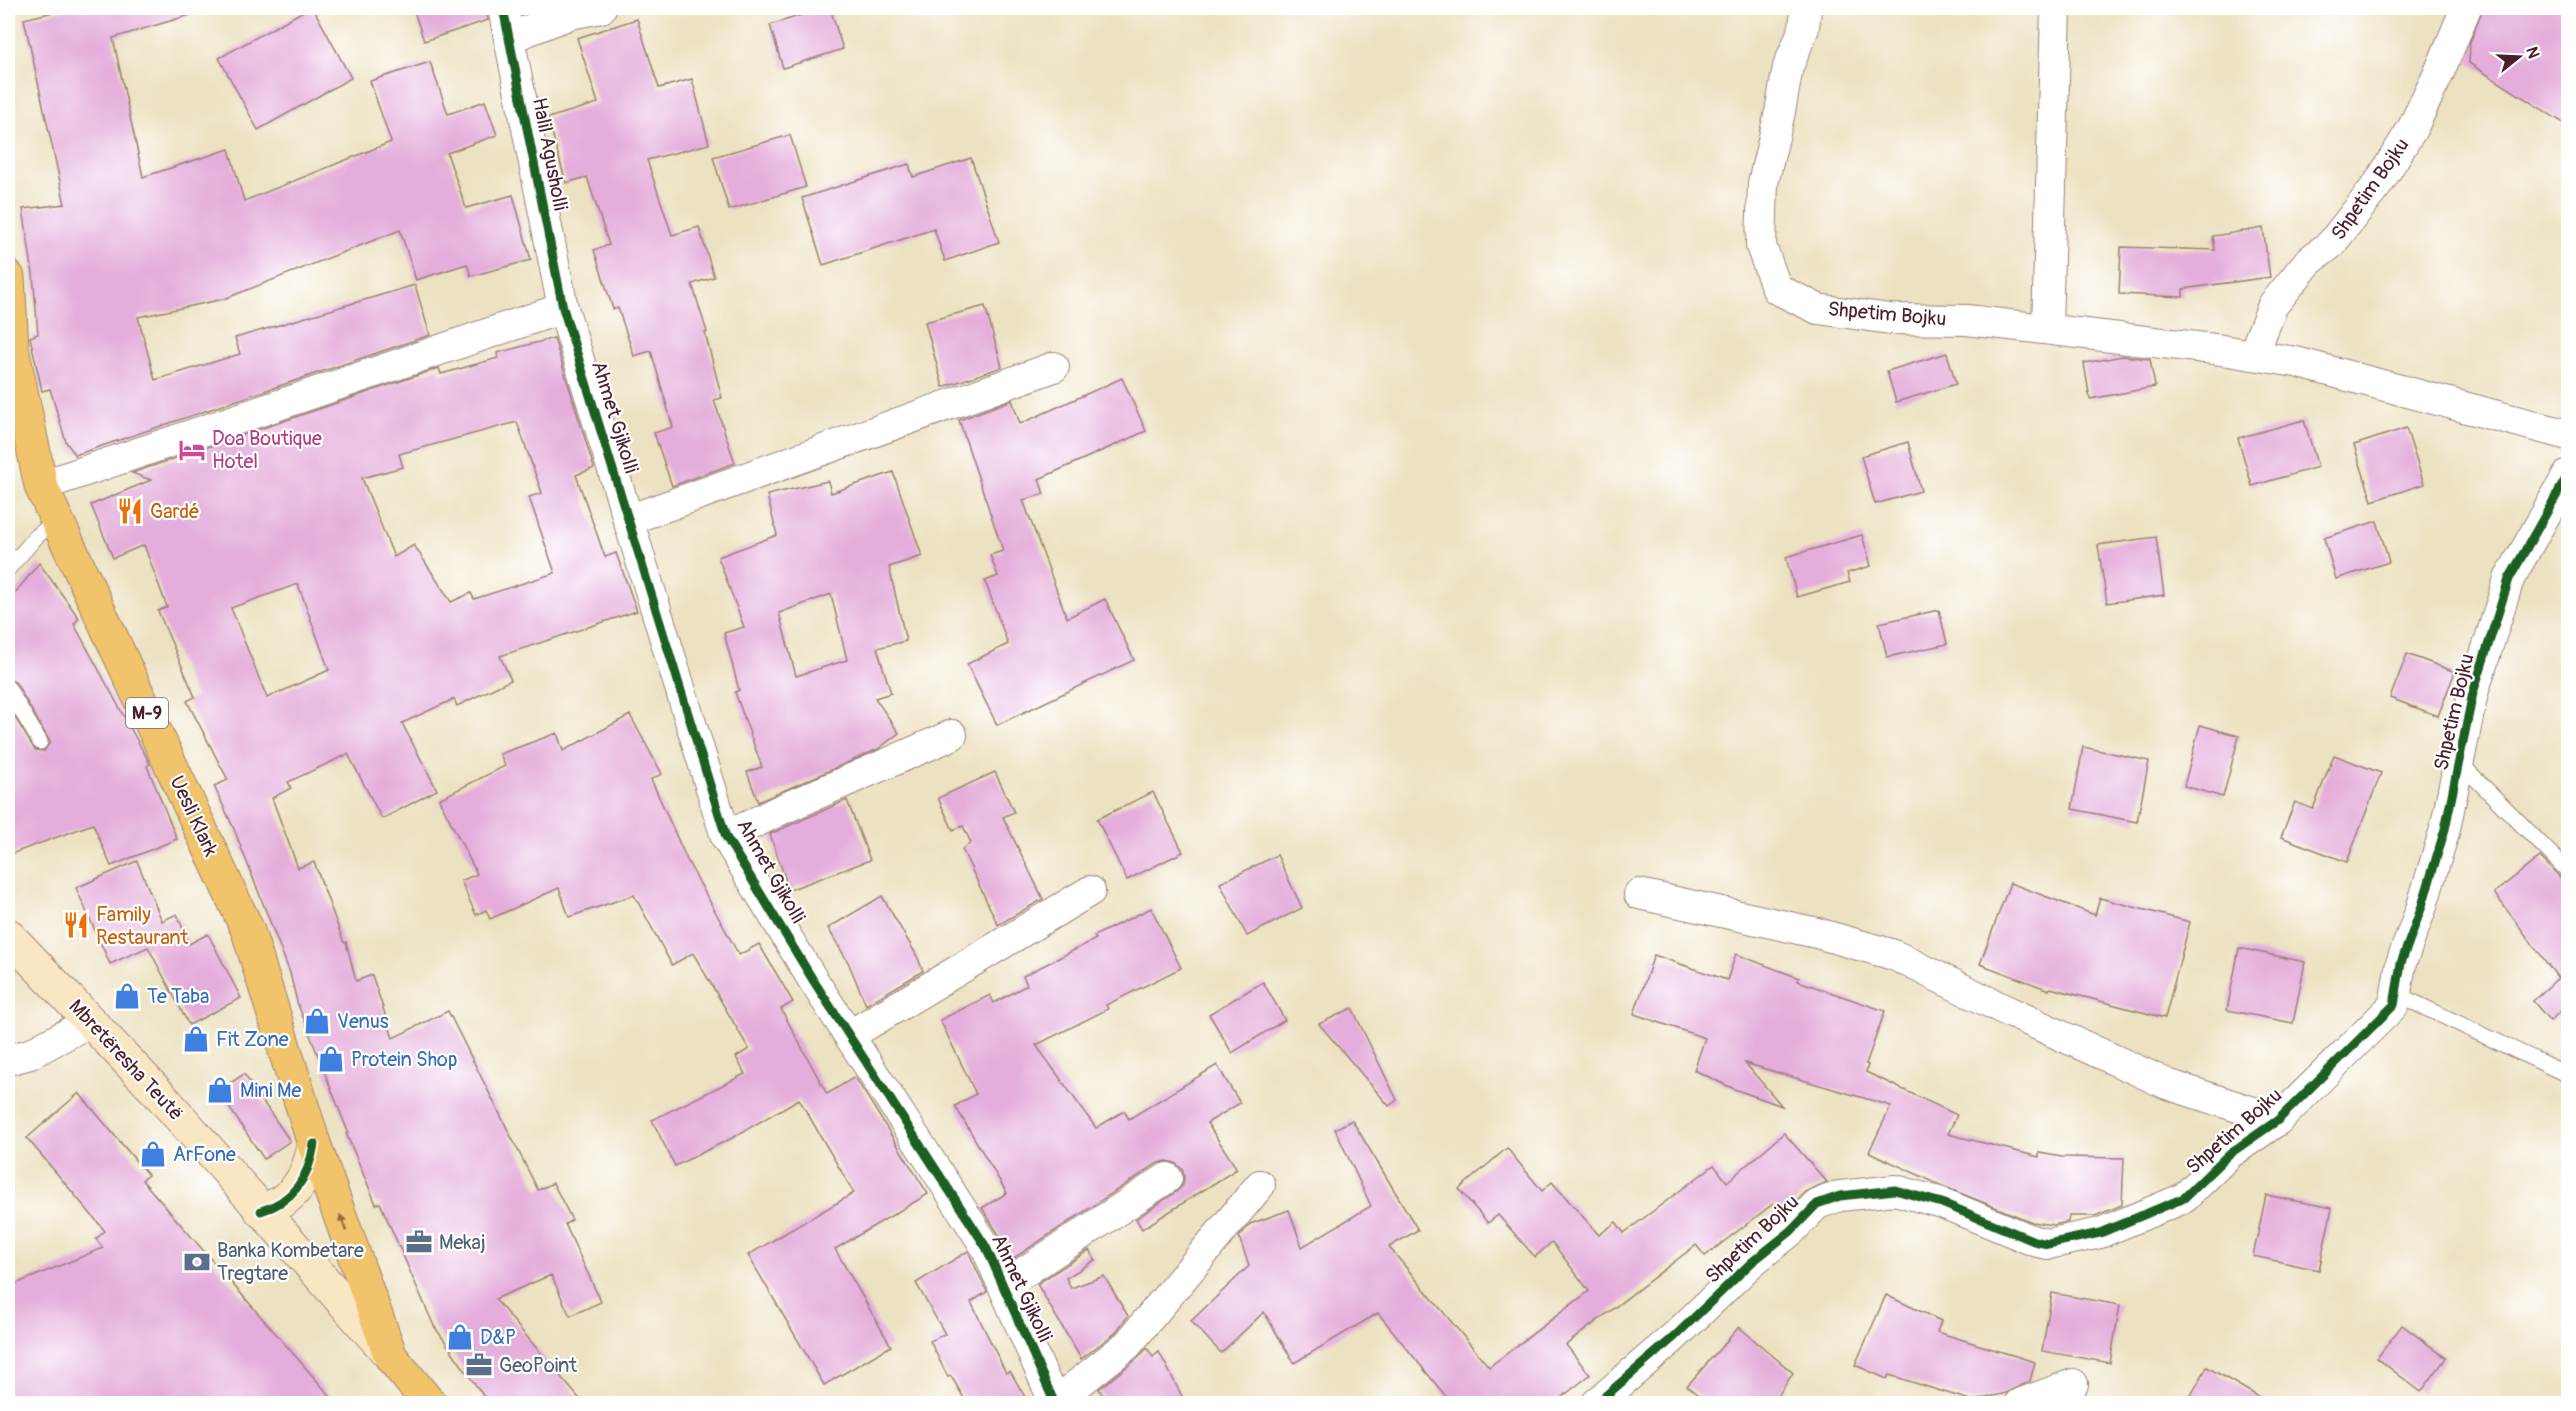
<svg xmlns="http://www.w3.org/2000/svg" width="2576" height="1411" viewBox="0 0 2576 1411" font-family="Pangolin,sans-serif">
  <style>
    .building { fill: #e4addb; fill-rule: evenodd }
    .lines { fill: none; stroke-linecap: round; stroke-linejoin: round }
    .lane-casing { stroke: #9b8076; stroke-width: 17 }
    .street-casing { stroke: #9b8076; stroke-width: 32 }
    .secondary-casing { stroke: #9b8076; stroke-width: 35 }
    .primary-casing { stroke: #9b8076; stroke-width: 35 }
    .lane { stroke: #fff; stroke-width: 15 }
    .street { stroke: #fff; stroke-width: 30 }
    .secondary { stroke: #f9e7c3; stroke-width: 33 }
    .primary { stroke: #f1c36a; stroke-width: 33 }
    .cycleway-casing { stroke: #fff; stroke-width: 13 }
    .cycleway { stroke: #1b5e20; stroke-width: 9 }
    .oneway { fill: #956947 }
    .labels { text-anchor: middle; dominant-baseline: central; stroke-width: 4.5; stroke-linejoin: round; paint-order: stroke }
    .shield { fill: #fff; stroke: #80626b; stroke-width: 1.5 }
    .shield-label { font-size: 18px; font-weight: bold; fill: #4a1f2b }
    .street-label { font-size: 20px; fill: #4a1f2b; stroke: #fff }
    .hotel-label { font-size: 20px; fill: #b23c85; stroke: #fff; text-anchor: start }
    .food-label { font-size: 20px; fill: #c56008; stroke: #fff; text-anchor: start }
    .shop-label { font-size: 20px; fill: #366cbe; stroke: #fff; text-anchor: start }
    .service-label { font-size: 20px; fill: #4e5e75; stroke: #fff; text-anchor: start }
  </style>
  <rect width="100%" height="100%" fill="#fff"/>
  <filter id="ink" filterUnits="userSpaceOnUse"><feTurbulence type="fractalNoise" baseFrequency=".0167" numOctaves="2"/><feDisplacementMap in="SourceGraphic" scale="12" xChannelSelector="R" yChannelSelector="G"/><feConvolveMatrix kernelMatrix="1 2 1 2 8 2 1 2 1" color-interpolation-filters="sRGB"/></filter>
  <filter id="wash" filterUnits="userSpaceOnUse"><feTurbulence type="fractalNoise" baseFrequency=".008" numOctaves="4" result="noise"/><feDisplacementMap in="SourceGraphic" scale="24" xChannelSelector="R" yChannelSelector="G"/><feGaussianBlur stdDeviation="1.35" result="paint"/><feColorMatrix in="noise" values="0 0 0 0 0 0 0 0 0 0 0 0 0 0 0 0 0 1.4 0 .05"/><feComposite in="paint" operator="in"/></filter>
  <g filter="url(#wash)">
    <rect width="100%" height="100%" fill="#ece1c0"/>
    <g id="blocks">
      <!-- building -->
      <g class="building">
        <path d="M71,8H189L190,15L113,38L143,177L229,149L244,201L391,142L370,81L430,62L448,114L485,101L497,135L447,153L466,208L513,195L531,260L471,276L467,264L416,280L400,230L224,299L138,317L155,380L240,354L235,338L415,285L430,335L75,455L66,442L50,389L42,391L30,337L38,334L33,274L23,209L65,204L24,19Z"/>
        <path d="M309,8H313L351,78L258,130L219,58Z"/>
        <path d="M413,8H486L488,20L424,41Z"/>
        <path d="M825,8H830L843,49L783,68L770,25Z"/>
        <path d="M2483,8H2568V126L2469,63L2470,42Z"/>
        <path d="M637,19L659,88L692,79L709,144L647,160L672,235L699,227L714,277L692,284L707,332L705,333L722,398L714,400L735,463L672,486L654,433L673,427L651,351L634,356L618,308L613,309L594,250L609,245L587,177L566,183L548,118L598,103L577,38Z"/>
        <path d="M790,135L806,187L729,210L713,157Z"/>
        <path d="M971,158L999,242L945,261L934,229L823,265L802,198L909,164L913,177Z"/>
        <path d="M2263,228L2270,277L2183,289V297L2119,294L2121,247L2215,250L2213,236Z"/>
        <path d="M985,306L1002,367L943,387L925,322Z"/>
        <path d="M554,338L594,468L576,475L605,557L616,553L637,611L500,656L511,680L457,706L454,699L402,723L437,790L382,819L348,754L288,782L291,788L272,798L298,868L314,862L344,943L346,942L356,981L372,975L393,1038L448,1011L538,1190L553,1183L572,1220L565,1224L601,1302L570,1316L551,1275L495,1299L584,1404H489L434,1326L380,1203L376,1204L346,1133L348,1132L297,1002L290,973L234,829L214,786L228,780L187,701L195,697L158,611L167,607L144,545L113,558L91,505L151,480L132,473L439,368L441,374L498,358L497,353ZM517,422L542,493L529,497L555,573L474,599L471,593L451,602L414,545L394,557L362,478L403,467L399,454ZM298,584L329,670L267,698L231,608Z"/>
        <path d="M1947,353L1956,384L1896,402L1887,371Z"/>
        <path d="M2123,356L2150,359L2155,387L2090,399L2084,363Z"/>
        <path d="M1122,378L1146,431L1039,479L1044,494L1023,500L1067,618L1105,599L1134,660L997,725L967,664L1008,644L985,581L998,576L990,555L1003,551L959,420L1012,400L1020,424Z"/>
        <path d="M2304,420L2318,467L2252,486L2238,438Z"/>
        <path d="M2406,428L2424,484L2372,501L2354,445Z"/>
        <path d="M1908,442L1921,491L1875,504L1861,456Z"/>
        <path d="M893,472L922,556L889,567L906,641L877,648L891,693L875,698L899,733L878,749L758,802L747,772L762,767L735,692L739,690L724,633L744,627L718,557L777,535L767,495L828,481L831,493ZM831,594L847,660L796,676L779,613Z"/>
        <path d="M2377,521L2389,562L2336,579L2324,538Z"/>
        <path d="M1862,535L1871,566L1847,573L1850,582L1797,597L1786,557Z"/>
        <path d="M2156,537L2164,595L2107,603L2098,545Z"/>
        <path d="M39,563L79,618L74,624L144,753L150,764L147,766L177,839L111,866L93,824L8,855V706L35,750L44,751L50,742L16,683L8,678V602Z"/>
        <path d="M1939,610L1947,644L1887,657L1879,623Z"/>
        <path d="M2407,654L2455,672L2438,716L2390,698Z"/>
        <path d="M630,715L662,774L651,779L687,860L739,955L759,944L793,1002L781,1009L827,1094L855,1077L928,1194L835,1249L891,1346L824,1385L748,1255L854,1193L799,1099L732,1138L675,1166L652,1120L745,1074L736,1057L749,1049L693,953L672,965L634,895L569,917L559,888L490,919L486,910L476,915L461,881L477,874L439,799L505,766L500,754L557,733L563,751Z"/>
        <path d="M2200,725L2239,736L2223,797L2184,786Z"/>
        <path d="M2083,747L2149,761L2137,822L2072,809Z"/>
        <path d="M2334,755L2381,773L2347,862L2281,837L2295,802L2313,809Z"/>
        <path d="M995,772L1014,812L1003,817L1043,899L998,925L962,849L971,843L963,826L953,830L938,798Z"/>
        <path d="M1153,792L1183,852L1127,880L1097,819Z"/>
        <path d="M847,800L870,860L789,890L770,834Z"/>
        <path d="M1277,855L1302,908L1247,936L1220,883Z"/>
        <path d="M2540,857L2561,878L2568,880V1004L2550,1021L2533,1001L2558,978L2494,893Z"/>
        <path d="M137,861L162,921L177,914L189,944L208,934L241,998L189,1025L148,947L110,964L76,888Z"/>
        <path d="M2010,883L2095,915L2100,898L2190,922L2165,1018L2050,988L2049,990L1980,964Z"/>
        <path d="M882,896L917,956L923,971L866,1005L848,962L828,928Z"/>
        <path d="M1151,908L1181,968L1106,1005L1108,1009L1036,1045L1096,1128L1124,1111L1129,1119L1217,1065L1240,1103L1207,1123L1237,1169L1142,1229L1136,1219L1176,1192L1183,1185L1184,1176L1182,1169L1175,1163L1167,1161L1158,1163L1011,1260L1001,1238L982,1208L1007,1193L955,1106L976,1094L940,1020L990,995L994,1003L1027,985L1023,976L1096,939L1094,936Z"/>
        <path d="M2239,948L2305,962L2293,1023L2227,1010Z"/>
        <path d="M1736,954L1799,978L1798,981L1885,1011L1866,1064L1868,1065L1866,1072L1957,1115L1948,1134L2039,1157V1153L2062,1157L2124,1158L2122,1205L2095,1216H2069L2068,1222L2053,1225L2032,1222L1940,1185L1869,1152L1891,1106L1745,1063L1782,1106L1734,1089L1694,1070L1705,1038L1634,1014L1654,955L1727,980Z"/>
        <path d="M1263,982L1285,1020L1232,1053L1209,1014Z"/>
        <path d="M1352,1008L1397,1100L1389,1106L1319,1024Z"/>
        <path d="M244,1074L290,1141L264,1159L218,1091Z"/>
        <path d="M79,1093L148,1175L142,1180L337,1404H8V1287L103,1248L96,1239L105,1231L27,1138Z"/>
        <path d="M1352,1120L1418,1230L1389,1247L1489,1367L1589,1291L1552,1242L1535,1257L1498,1215L1488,1223L1459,1189L1507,1148L1542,1191L1552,1182L1599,1235L1616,1222L1624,1233L1714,1165L1727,1182L1784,1133L1827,1182L1805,1192L1782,1215L1773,1204L1705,1256L1696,1245L1566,1345L1590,1375L1553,1404H1452L1378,1313L1294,1363L1264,1312L1221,1353L1191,1321L1249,1266L1239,1237L1250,1224L1289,1210L1302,1247L1371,1206L1335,1129Z"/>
        <path d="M2266,1195L2332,1208L2319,1270L2253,1256Z"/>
        <path d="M1089,1250L1095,1260L1066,1278L1071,1288L1104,1276L1128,1316L1115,1333L1081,1359L1037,1284Z"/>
        <path d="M968,1251L987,1292L971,1302L1006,1373L1010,1371L1029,1404H956L964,1398L951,1376L948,1377L930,1341L945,1334L916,1283Z"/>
        <path d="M2052,1293L2120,1305L2110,1363L2042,1351Z"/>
        <path d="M1886,1295L1941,1321L1937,1332L2035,1362L2030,1381L2006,1393L1973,1401L1889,1375L1887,1379L1855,1365Z"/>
        <path d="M2402,1325L2446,1358L2421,1392L2377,1358Z"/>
        <path d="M1739,1327L1793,1373L1773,1404H1709L1687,1386Z"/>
        <path d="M1147,1348L1153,1357L1159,1352L1186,1404H1108L1099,1389L1138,1358Z"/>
        <path d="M2207,1367L2271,1404H2186Z"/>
      </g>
    </g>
  </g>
  <g filter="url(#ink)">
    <use href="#blocks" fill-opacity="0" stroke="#9b8076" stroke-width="1.5"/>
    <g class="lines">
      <!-- lane casing -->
      <g class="lane-casing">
        <g id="lane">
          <path d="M8,569L37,536L58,519"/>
          <path d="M8,688L40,742"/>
          <path d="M2460,763L2568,871"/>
          <path d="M2396,994L2568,1075"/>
        </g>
      </g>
      <!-- street casing -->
      <g class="street-casing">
        <g id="street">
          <path d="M503,8L563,308L726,837L813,980L986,1247L1055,1404"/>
          <path d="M1806,8L1804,28L1788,67L1780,112L1763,183L1761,246L1777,289L1818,309L1890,319L1967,320L2222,350L2296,362L2568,435"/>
          <path d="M509,38L570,14L601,8"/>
          <path d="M2047,329L2056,8"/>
          <path d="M2253,355L2273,305L2308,262L2331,244L2378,184L2412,129L2438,75L2466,8"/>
          <path d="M41,486L563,308"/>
          <path d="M628,520L1054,367"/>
          <path d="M726,837L778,811L952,735"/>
          <path d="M1639,894L1817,933L1894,955L2003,1009L2167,1084L2278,1120"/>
          <path d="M850,1035L1090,891"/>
          <path d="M8,1060L30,1054L91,1021"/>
          <path d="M1003,1286L1167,1178"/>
          <path d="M1055,1402L1127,1345L1260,1185"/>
          <path d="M1596,1404L1674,1337L1752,1262L1791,1231L1817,1204L1840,1196L1895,1190L1942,1203L2034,1241L2048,1244L2100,1233L2184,1198L2229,1154L2278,1120L2394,1005L2401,963L2421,909L2445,829L2473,693L2509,579L2568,475"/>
          <path d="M2019,1404L2073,1384"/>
        </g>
      </g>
      <!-- secondary casing -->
      <g class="secondary-casing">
        <g id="secondary">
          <path d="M8,935L161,1096L390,1355"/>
          <path d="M261,1211C294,1201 309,1177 314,1144"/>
        </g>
      </g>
      <!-- primary casing -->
      <g class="primary-casing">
        <path id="primary" d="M8,277L12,348L41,486L248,931L314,1144L391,1357L430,1404"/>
      </g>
      <!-- lane -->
      <use href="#lane" class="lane"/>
      <!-- street -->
      <use href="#street" class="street"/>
      <!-- secondary -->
      <use href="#secondary" class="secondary"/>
      <!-- primary -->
      <use href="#primary" class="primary"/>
      <!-- cycleway casing -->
      <g class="cycleway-casing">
        <g id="cycleway">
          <path d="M503,8L563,308L726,837L813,980L986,1247L1055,1404"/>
          <path d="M261,1211C294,1201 309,1177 314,1144"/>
          <path d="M1596,1404L1674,1337L1752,1262L1791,1231L1817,1204L1840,1196L1895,1190L1942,1203L2034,1241L2048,1244L2100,1233L2184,1198L2229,1154L2278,1120L2394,1005L2401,963L2421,909L2445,829L2473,693L2509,579L2568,475"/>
        </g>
      </g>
      <!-- cycleway -->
      <use href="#cycleway" class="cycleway"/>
    </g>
    <!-- one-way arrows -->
    <defs><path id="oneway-solid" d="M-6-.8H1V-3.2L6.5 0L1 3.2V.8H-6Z" transform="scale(1.5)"/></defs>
    <use class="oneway" href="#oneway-solid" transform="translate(343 1223) rotate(-110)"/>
  </g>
  <!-- icons -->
  <defs>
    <g id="hotel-bare" transform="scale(2.07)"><path d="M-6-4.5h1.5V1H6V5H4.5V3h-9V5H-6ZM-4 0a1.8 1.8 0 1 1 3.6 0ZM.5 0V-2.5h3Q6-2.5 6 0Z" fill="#d1479c" stroke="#fff" stroke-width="2.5" paint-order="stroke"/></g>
    <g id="restaurant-bare" transform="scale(2.07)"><path d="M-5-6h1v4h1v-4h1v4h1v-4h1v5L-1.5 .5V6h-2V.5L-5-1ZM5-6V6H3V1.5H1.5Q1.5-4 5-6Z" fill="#e8710a" stroke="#fff" stroke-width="2.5" paint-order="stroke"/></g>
    <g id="shop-bare" transform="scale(2.07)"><path d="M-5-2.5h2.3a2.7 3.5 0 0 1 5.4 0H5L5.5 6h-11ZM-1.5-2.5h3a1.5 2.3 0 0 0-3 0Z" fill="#3f7fe0" stroke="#fff" stroke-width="2.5" paint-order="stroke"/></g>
    <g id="office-bare" transform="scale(2.07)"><path d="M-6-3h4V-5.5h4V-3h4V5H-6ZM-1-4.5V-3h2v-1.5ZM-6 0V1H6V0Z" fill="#5c6f8a" stroke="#fff" stroke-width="2.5" paint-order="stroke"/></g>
    <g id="bank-bare" transform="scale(2.07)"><path d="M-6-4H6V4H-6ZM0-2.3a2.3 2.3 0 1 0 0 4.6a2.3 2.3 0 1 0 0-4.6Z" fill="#5c6f8a" stroke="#fff" stroke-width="2.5" paint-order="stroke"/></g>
  </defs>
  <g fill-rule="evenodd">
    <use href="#hotel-bare" x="192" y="450"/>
    <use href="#restaurant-bare" x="130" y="511"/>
    <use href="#restaurant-bare" x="76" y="925"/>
    <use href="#shop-bare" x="127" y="996"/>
    <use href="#shop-bare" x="317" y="1021"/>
    <use href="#shop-bare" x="196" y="1039"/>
    <use href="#shop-bare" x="331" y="1059"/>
    <use href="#shop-bare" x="220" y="1090"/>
    <use href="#shop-bare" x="153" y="1154"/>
    <use href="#office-bare" x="419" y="1242"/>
    <use href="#bank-bare" x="197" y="1262"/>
    <use href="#shop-bare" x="460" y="1337"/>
    <use href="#office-bare" x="479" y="1365"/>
  </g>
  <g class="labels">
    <!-- shield labels -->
    <rect class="shield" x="126" y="698" width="42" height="30" rx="4.5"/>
    <g class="shield-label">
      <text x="147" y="713">M-9</text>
    </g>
    <!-- street labels -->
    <g class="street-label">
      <text transform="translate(550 154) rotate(79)">Halil Agusholli</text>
      <text transform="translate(2370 189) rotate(-55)">Shpetim Bojku</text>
      <text transform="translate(1887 314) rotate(5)">Shpetim Bojku</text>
      <text transform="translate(615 417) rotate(73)">Ahmet Gjikolli</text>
      <text transform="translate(2454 712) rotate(-77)">Shpetim Bojku</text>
      <text transform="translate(194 816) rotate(65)">Uesli Klark</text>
      <text transform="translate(771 871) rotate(60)">Ahmet Gjikolli</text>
      <text transform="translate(126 1060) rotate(47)">Mbretëresha Teutë</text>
      <text transform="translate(2234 1131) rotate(-41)">Shpetim Bojku</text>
      <text transform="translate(1752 1239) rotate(-43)">Shpetim Bojku</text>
      <text transform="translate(1022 1288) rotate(65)">Ahmet Gjikolli</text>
    </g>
    <!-- hotel labels -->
    <g class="hotel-label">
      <text x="212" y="438">Doa Boutique<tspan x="212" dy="23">Hotel</tspan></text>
    </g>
    <!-- food labels -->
    <g class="food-label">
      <text x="150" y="511">Gardé</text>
      <text x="96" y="914">Family<tspan x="96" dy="23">Restaurant</tspan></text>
    </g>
    <!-- shop labels -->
    <g class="shop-label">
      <text x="147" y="996">Te Taba</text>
      <text x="337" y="1021">Venus</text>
      <text x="216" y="1039">Fit Zone</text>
      <text x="351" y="1059">Protein Shop</text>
      <text x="240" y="1090">Mini Me</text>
      <text x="173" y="1154">ArFone</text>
      <text x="480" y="1337">D&amp;P</text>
    </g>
    <!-- service labels -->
    <g class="service-label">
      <text x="439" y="1242">Mekaj</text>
      <text x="217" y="1250">Banka Kombetare<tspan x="217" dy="23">Tregtare</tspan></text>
      <text x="499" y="1365">GeoPoint</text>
    </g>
  </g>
  <!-- margin -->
  <rect width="2576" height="1411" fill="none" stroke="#fff" stroke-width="30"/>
  <!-- north arrow -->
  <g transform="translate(2519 57) rotate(72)" stroke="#ffffff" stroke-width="4.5" paint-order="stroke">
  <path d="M0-4.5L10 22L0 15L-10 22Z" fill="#4a1f2b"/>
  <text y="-9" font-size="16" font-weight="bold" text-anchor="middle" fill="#4a1f2b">N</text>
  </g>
</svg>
